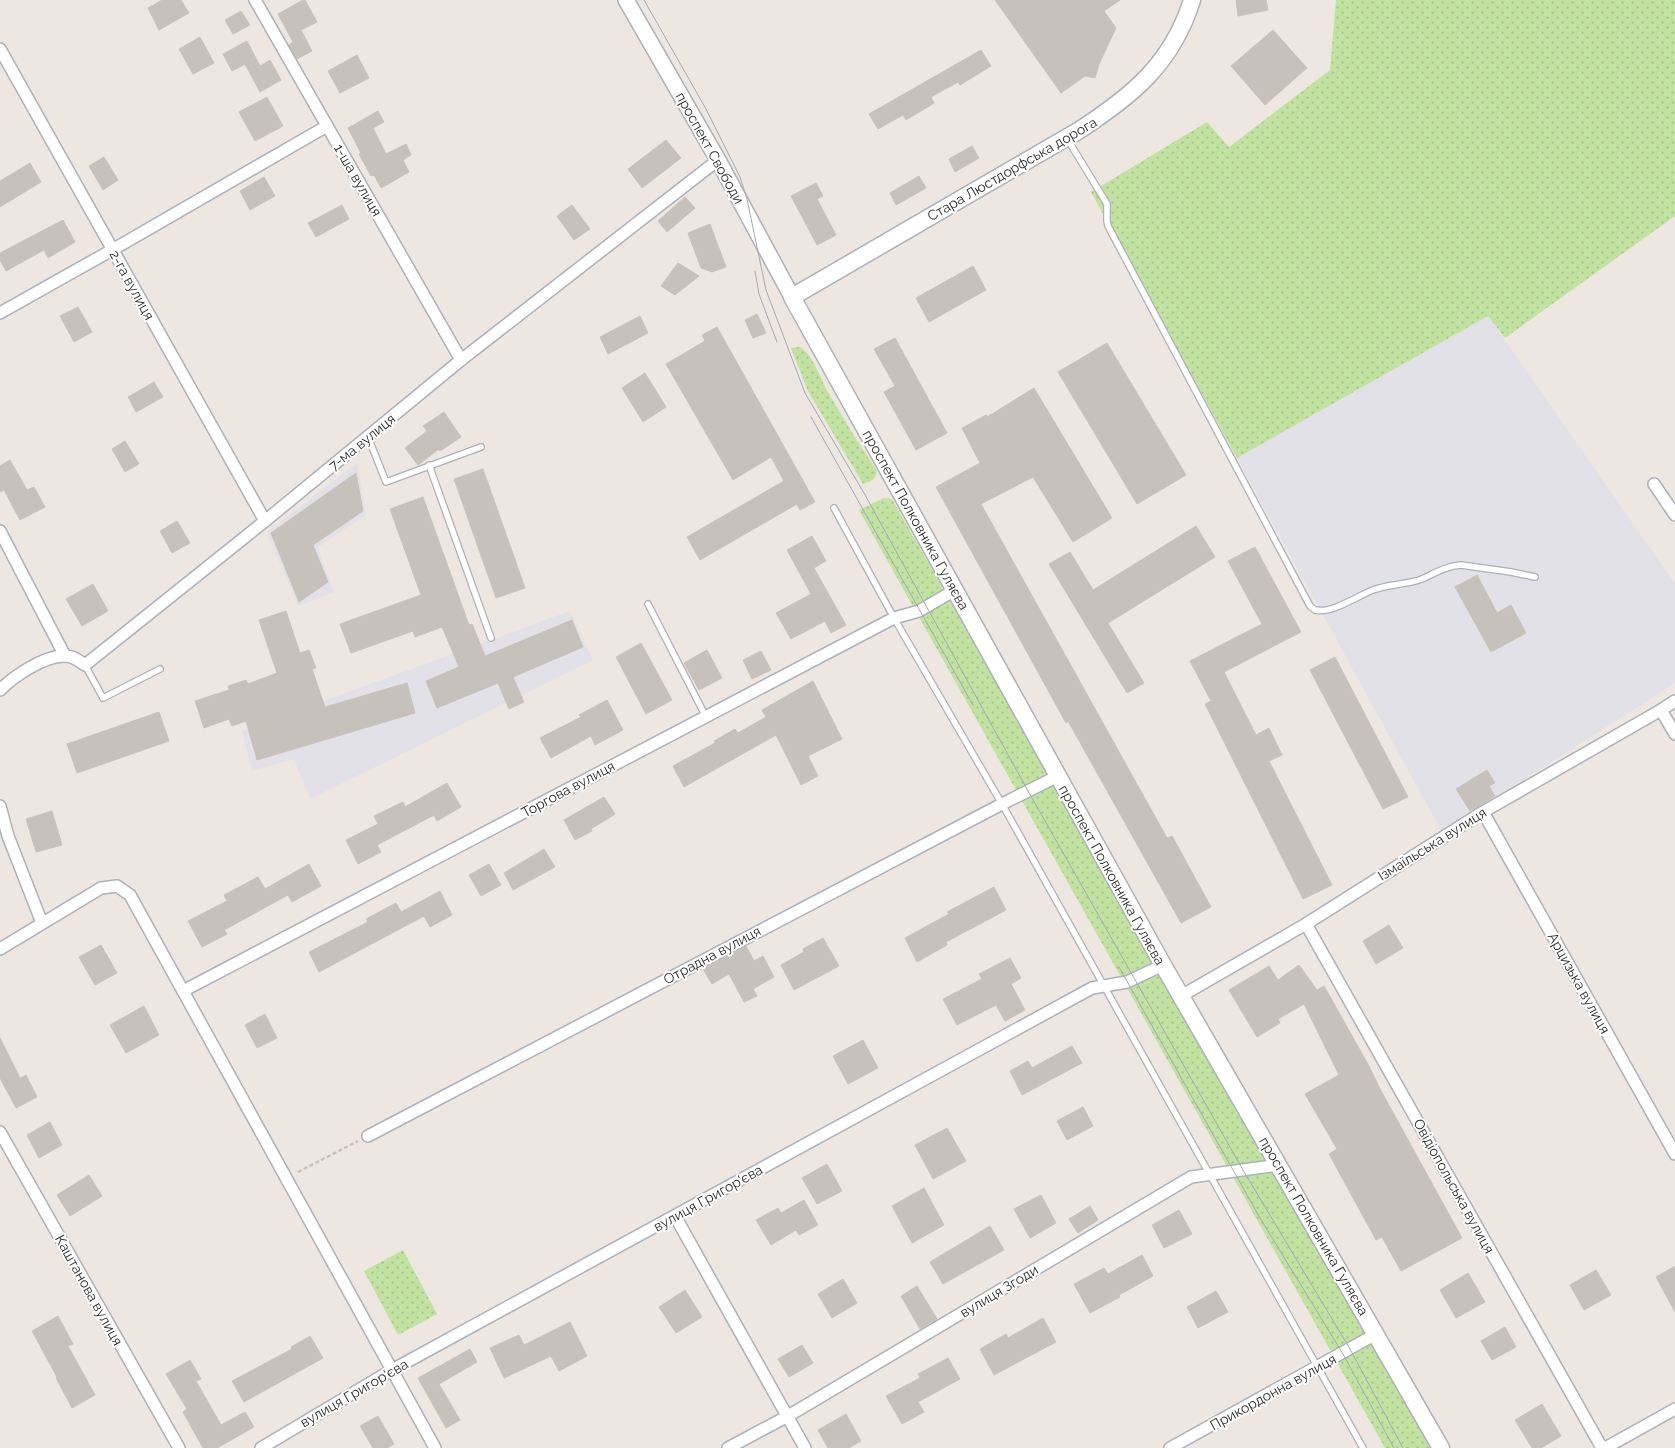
<svg xmlns="http://www.w3.org/2000/svg" width="1675" height="1448" viewBox="0 0 1675 1448" font-family="Raleway,sans-serif">
  <style>
    .industrial { fill: #e1e1e7 }
    .green { fill: url(#green-dots) }
    .building { fill: #c7c1bc; stroke: #cac2ba }
    .lines { fill: none; stroke-linecap: round; stroke-linejoin: round }
    .service-casing { stroke: #adb1b9; stroke-width: 8 }
    .minor-casing { stroke: #adb1b9; stroke-width: 14 }
    .tertiary-casing { stroke: #adb1b9; stroke-width: 18 }
    .secondary-casing { stroke: #adb1b9; stroke-width: 19 }
    .path { stroke: #c4c4c4; stroke-width: 2.5; stroke-dasharray: 4 2.5; stroke-linecap: butt }
    .service { stroke: #fff; stroke-width: 5.5 }
    .minor { stroke: #fff; stroke-width: 11 }
    .tertiary { stroke: #fff; stroke-width: 15 }
    .secondary { stroke: #fff; stroke-width: 16 }
    .tram { stroke: #a3a9b7; stroke-width: 1 }
    .labels { text-anchor: middle; dominant-baseline: central; stroke-width: 4; stroke-linejoin: round; paint-order: stroke }
    .street-label { font-size: 14px; fill: #2d2d2d; stroke: #fff }
  </style>
  <defs>
    <pattern id="green-dots" width="8" height="8" patternUnits="userSpaceOnUse" patternTransform="scale(1.25)"><rect width="8" height="8" fill="#c1e2a0"/><path d="M2 2h.1M6 6h.1" fill="none" stroke="#a6c28a" stroke-width="1.8" stroke-linecap="round"/></pattern>
  </defs>
  <rect width="100%" height="100%" fill="#eee6e1"/>
  <!-- industrial -->
  <g class="industrial">
    <path d="M1488,316L1675,584V683L1442,832L1237,458Z"/>
    <path d="M357,463L366,515L318,547L334,592L298,606L267,532Z"/>
    <path d="M570,611L593,660L310,799L294,759L252,771L242,731Z"/>
  </g>
  <!-- green -->
  <g class="green">
    <path d="M1336,0H1675V216L1505,338L1488,316L1237,458L1091,192L1207,122L1229,147L1330,70Z"/>
    <path d="M800,347C814,356 820,378 828,392C843,419 860,445 877,471L875,478L869,482L863,484L808,391L791,348Z"/>
    <path d="M884,498L892,499L1431,1448H1385L859,510Z"/>
    <path d="M403,1250L437,1314L398,1335L364,1271Z"/>
  </g>
  <!-- building -->
  <g class="building">
    <path d="M162,0H181L189,13L159,30L148,8Z"/>
    <path d="M303,0H305L317,22L301,30L312,51L297,59L289,45L293,42L278,14Z"/>
    <path d="M995,0H1120L1104,11L1116,28L1099,64L1095,78L1085,76L1061,93Z"/>
    <path d="M1236,0H1266L1268,10L1238,16Z"/>
    <path d="M241,11L250,25L233,34L225,20Z"/>
    <path d="M1273,30L1307,68L1265,105L1231,66Z"/>
    <path d="M200,37L214,63L193,74L179,49Z"/>
    <path d="M247,41L260,66L270,60L281,80L260,92L245,64L232,71L223,54Z"/>
    <path d="M981,50L991,66L960,85L958,82L931,97L934,103L906,120L903,115L878,129L869,114Z"/>
    <path d="M357,55L369,78L340,93L328,71Z"/>
    <path d="M267,97L283,126L255,141L239,112Z"/>
    <path d="M378,111L384,122L373,128L386,154L406,144L411,155L403,160L409,172L381,188L374,175L371,176L359,154L361,153L348,128Z"/>
    <path d="M666,140L681,158L642,188L628,169Z"/>
    <path d="M972,146L979,158L955,172L949,159Z"/>
    <path d="M104,157L118,180L103,190L89,166Z"/>
    <path d="M30,163L41,182L0,207V181Z"/>
    <path d="M919,176L926,188L896,205L890,193Z"/>
    <path d="M264,177L275,196L250,210L240,191Z"/>
    <path d="M816,183L823,196L817,199L836,235L817,245L791,196Z"/>
    <path d="M685,197L695,208L667,232L658,221Z"/>
    <path d="M342,205L349,219L316,237L308,223Z"/>
    <path d="M572,205L590,229L574,240L557,216Z"/>
    <path d="M63,220L75,242L48,258L44,250L6,271L0,260V253Z"/>
    <path d="M710,224L726,267L712,272L701,268L688,233Z"/>
    <path d="M678,263L699,276L675,295L661,286Z"/>
    <path d="M973,266L986,290L929,322L916,298Z"/>
    <path d="M78,307L92,332L74,342L60,316Z"/>
    <path d="M757,314L766,333L753,338L745,320Z"/>
    <path d="M640,316L648,333L608,354L600,337Z"/>
    <path d="M717,327L815,502L800,510L797,504L700,560L687,537L784,481L771,457L733,480L666,364L705,341L702,335Z"/>
    <path d="M895,338L947,433L916,450L884,392L895,386L874,349Z"/>
    <path d="M1107,343L1186,475L1137,504L1058,372Z"/>
    <path d="M645,373L666,407L643,422L622,388Z"/>
    <path d="M154,382L163,397L136,412L128,397Z"/>
    <path d="M1034,388L1112,518L1073,542L1033,477L981,504L1167,838L1172,836L1211,907L1181,923L1068,721L1066,723L936,487L980,463L962,428L986,415L987,417Z"/>
    <path d="M444,412L461,437L440,451L439,449L418,465L405,448L427,431L423,426Z"/>
    <path d="M125,441L139,464L125,472L112,449Z"/>
    <path d="M10,460L27,490L34,487L45,507L20,520L4,490L0,492V466Z"/>
    <path d="M483,469L525,588L496,598L454,479Z"/>
    <path d="M356,473L363,511L313,545L328,582L299,602L271,533Z"/>
    <path d="M423,497L469,625L472,624L485,656L572,620L583,647L513,677L524,702L509,709L498,683L437,708L426,681L459,667L442,627L415,637L413,631L351,653L340,624L421,595L390,509Z"/>
    <path d="M177,521L190,543L172,553L160,531Z"/>
    <path d="M1196,526L1215,557L1108,623L1144,683L1127,693L1049,564L1070,552L1093,590Z"/>
    <path d="M812,536L826,561L814,568L846,625L831,633L825,621L791,639L776,613L811,594L787,550Z"/>
    <path d="M1255,547L1301,632L1224,672L1256,735L1269,728L1282,755L1269,761L1332,885L1303,899L1205,704L1211,701L1190,661L1262,624L1228,561Z"/>
    <path d="M1477,575L1497,613L1511,605L1526,633L1491,652L1455,587Z"/>
    <path d="M93,584L108,611L82,626L66,599Z"/>
    <path d="M286,611L300,653L309,650L316,668L312,669L325,707L407,683L415,713L257,760L246,721L232,726L229,719L204,728L195,701L229,690L228,686L246,680L248,684L277,673L259,620Z"/>
    <path d="M641,643L672,700L646,714L616,657Z"/>
    <path d="M707,650L722,678L699,690L684,663Z"/>
    <path d="M761,651L771,670L752,679L743,660Z"/>
    <path d="M1335,657L1408,797L1383,809L1310,670Z"/>
    <path d="M813,681L842,739L808,756L818,776L801,785L776,735L684,787L673,766L715,743L714,741L735,729L738,733L766,717L762,710Z"/>
    <path d="M607,700L623,730L595,745L591,736L551,758L540,738L581,717L579,715Z"/>
    <path d="M159,712L169,741L77,773L67,744Z"/>
    <path d="M1487,770L1495,783L1489,786L1495,796L1470,811L1456,789Z"/>
    <path d="M447,783L461,807L437,821L434,815L377,845L381,852L358,864L346,840L378,824L374,816L403,802L405,807Z"/>
    <path d="M604,797L615,814L591,829L592,831L575,840L564,820Z"/>
    <path d="M52,811L62,845L36,852L26,819Z"/>
    <path d="M544,849L555,867L513,890L504,873Z"/>
    <path d="M309,864L321,886L292,902L288,895L224,930L227,934L202,947L188,921L227,901L224,895L258,877L265,889Z"/>
    <path d="M489,864L501,885L481,896L469,875Z"/>
    <path d="M994,887L1006,910L946,942L947,945L917,962L905,938L949,914L947,912Z"/>
    <path d="M440,891L452,915L430,927L424,916L319,972L309,952L368,922L366,919L396,903L401,912Z"/>
    <path d="M1389,925L1403,948L1376,964L1363,941Z"/>
    <path d="M823,938L839,966L794,990L781,965L804,952L803,949Z"/>
    <path d="M101,945L117,973L95,985L79,957Z"/>
    <path d="M746,946L754,961L763,956L774,977L753,989L757,996L744,1002L729,974L712,984L703,969Z"/>
    <path d="M1010,958L1021,978L1011,984L1025,1010L1005,1021L996,1005L957,1025L943,999L982,979L979,974Z"/>
    <path d="M1299,965L1317,990L1324,986L1369,1066L1379,1087L1462,1238L1401,1271L1382,1237L1376,1240L1329,1154L1337,1149L1305,1094L1339,1075L1304,1004L1278,1019L1280,1023L1257,1037L1229,990L1269,966L1278,980Z"/>
    <path d="M144,1006L159,1035L126,1053L110,1025Z"/>
    <path d="M265,1014L277,1038L257,1048L245,1025Z"/>
    <path d="M0,1038L20,1078L26,1075L37,1097L16,1108L0,1078Z"/>
    <path d="M863,1040L878,1068L848,1084L833,1056Z"/>
    <path d="M1072,1046L1082,1063L1022,1095L1010,1071L1028,1061L1032,1068Z"/>
    <path d="M1083,1107L1093,1126L1067,1140L1057,1121Z"/>
    <path d="M50,1122L62,1145L39,1158L27,1135Z"/>
    <path d="M947,1128L966,1161L933,1179L915,1145Z"/>
    <path d="M827,1164L842,1191L817,1204L802,1178Z"/>
    <path d="M89,1175L102,1196L70,1216L57,1195Z"/>
    <path d="M924,1188L944,1225L912,1243L892,1206Z"/>
    <path d="M1041,1195L1056,1223L1030,1238L1014,1209Z"/>
    <path d="M804,1200L818,1225L799,1235L796,1230L771,1245L756,1220L778,1208L781,1213Z"/>
    <path d="M1090,1206L1098,1220L1078,1233L1069,1219Z"/>
    <path d="M1179,1210L1192,1234L1164,1248L1152,1225Z"/>
    <path d="M990,1226L1004,1250L943,1284L930,1262Z"/>
    <path d="M1142,1255L1153,1276L1119,1295L1120,1297L1090,1313L1074,1284L1104,1268L1108,1274Z"/>
    <path d="M1675,1266V1312L1656,1277Z"/>
    <path d="M1596,1270L1611,1295L1584,1310L1570,1285Z"/>
    <path d="M1468,1273L1485,1302L1456,1318L1440,1290Z"/>
    <path d="M843,1279L857,1303L832,1318L818,1294Z"/>
    <path d="M917,1286L937,1319L920,1329L901,1296Z"/>
    <path d="M685,1290L702,1317L676,1333L659,1307Z"/>
    <path d="M1216,1291L1228,1312L1198,1328L1187,1307Z"/>
    <path d="M58,1316L73,1344L68,1346L95,1395L72,1408L56,1378L57,1377L32,1331Z"/>
    <path d="M1043,1318L1056,1342L994,1375L980,1349L1006,1334L1008,1338Z"/>
    <path d="M570,1322L587,1356L559,1371L551,1356L504,1378L490,1348L519,1335L524,1345Z"/>
    <path d="M1505,1327L1516,1347L1492,1360L1481,1341Z"/>
    <path d="M310,1336L323,1358L244,1402L232,1381L292,1349L291,1347Z"/>
    <path d="M802,1345L813,1363L789,1377L778,1359Z"/>
    <path d="M470,1349L477,1362L439,1384L460,1420L446,1428L418,1378Z"/>
    <path d="M948,1358L960,1379L918,1402L924,1412L902,1424L886,1396L920,1378L918,1374Z"/>
    <path d="M190,1360L201,1379L196,1381L221,1425L245,1412L254,1427L217,1448H203L183,1412L187,1409L166,1374Z"/>
    <path d="M1542,1404L1561,1436L1541,1448H1532L1515,1420Z"/>
    <path d="M846,1414L861,1441L849,1448H828L818,1430Z"/>
    <path d="M378,1416L394,1444L387,1448H373L360,1426Z"/>
  </g>
  <g class="lines">
    <!-- service casing -->
    <g class="service-casing">
      <g id="service">
        <path d="M1068,140L1107,204V221L1108,226L1310,606L1315,610C1332,614 1357,596 1373,590C1388,584 1406,585 1422,579C1435,573 1446,566 1461,565L1511,572L1535,577"/>
        <path d="M368,437L386,482L481,447"/>
        <path d="M429,465L491,638"/>
        <path d="M834,508L894,618L1002,804L1363,1448"/>
        <path d="M648,604L706,717"/>
        <path d="M85,665L103,698L160,669"/>
      </g>
    </g>
    <!-- minor casing -->
    <g class="minor-casing">
      <g id="minor">
        <path d="M255,0L461,360"/>
        <path d="M0,49L265,521"/>
        <path d="M0,313L112,250L327,126"/>
        <path d="M1654,484L1675,515"/>
        <path d="M0,531L65,656"/>
        <path d="M0,690C14,676 44,656 64,656C72,655 79,661 85,665L265,521L461,360L718,160"/>
        <path d="M1661,710L1675,701"/>
        <path d="M0,806L8,836L42,923"/>
        <path d="M1483,812L1675,1154"/>
        <path d="M1306,924L1602,1448"/>
        <path d="M0,949L101,888L117,886L130,895L435,1448"/>
        <path d="M183,991L894,618L919,611L955,590"/>
        <path d="M1181,996L1306,924L1483,812L1661,710L1675,734"/>
        <path d="M0,1132L179,1448"/>
        <path d="M368,1136L1002,804L1058,776"/>
        <path d="M675,1216L805,1448"/>
        <path d="M261,1448L392,1370L1092,988L1127,982L1163,965"/>
        <path d="M728,1448L788,1416L1191,1177L1279,1165"/>
        <path d="M1170,1448L1376,1334"/>
        <path d="M1605,1448L1675,1409"/>
      </g>
    </g>
    <!-- tertiary casing -->
    <g class="tertiary-casing">
      <path id="tertiary" d="M626,0L718,160L792,297"/>
    </g>
    <!-- secondary casing -->
    <g class="secondary-casing">
      <path id="secondary" d="M1192,0C1172,64 1132,96 1078,131L792,297L1163,965L1441,1448"/>
    </g>
    <!-- path -->
    <path class="path" d="M298,1172L358,1141"/>
    <!-- service -->
    <use href="#service" class="service"/>
    <!-- minor -->
    <use href="#minor" class="minor"/>
    <!-- tertiary -->
    <use href="#tertiary" class="tertiary"/>
    <!-- secondary -->
    <use href="#secondary" class="secondary"/>
    <!-- tram -->
    <g class="tram">
      <path d="M644,0L706,109L740,177L747,199L766,290L805,393L864,493L1028,791L1243,1170L1350,1349L1403,1448"/>
      <path d="M755,271L759,294L777,342"/>
      <path d="M811,417L973,705"/>
      <path d="M1119,967L1260,1218L1343,1354L1394,1448"/>
    </g>
  </g>
  <g class="labels">
    <!-- street labels -->
    <g class="street-label">
      <text transform="translate(710 148) rotate(61)">проспект Свободи</text>
      <text transform="translate(1012 169) rotate(-30)">Стара Люстдорфська дорога</text>
      <text transform="translate(358 180) rotate(60)">1-ша вулиця</text>
      <text transform="translate(132 285) rotate(61)">2-га вулиця</text>
      <text transform="translate(362 442) rotate(-39)">7-ма вулиця</text>
      <text transform="translate(916 520) rotate(61)">проспект Полковника Гуляєва</text>
      <text transform="translate(568 789) rotate(-28)">Торгова вулиця</text>
      <text transform="translate(1432 844) rotate(-32)">Ізмаїльська вулиця</text>
      <text transform="translate(1112 875) rotate(61)">проспект Полковника Гуляєва</text>
      <text transform="translate(712 955) rotate(-28)">Отрадна вулиця</text>
      <text transform="translate(1579 983) rotate(61)">Арцизька вулиця</text>
      <text transform="translate(1454 1186) rotate(61)">Овідіопольська вулиця</text>
      <text transform="translate(708 1198) rotate(-29)">вулиця Григор'єва</text>
      <text transform="translate(1314 1226) rotate(60)">проспект Полковника Гуляєва</text>
      <text transform="translate(89 1290) rotate(61)">Каштанова вулиця</text>
      <text transform="translate(999 1291) rotate(-31)">вулиця Згоди</text>
      <text transform="translate(1273 1392) rotate(-29)">Прикордонна вулиця</text>
      <text transform="translate(354 1393) rotate(-30)">вулиця Григор'єва</text>
    </g>
  </g>
</svg>
